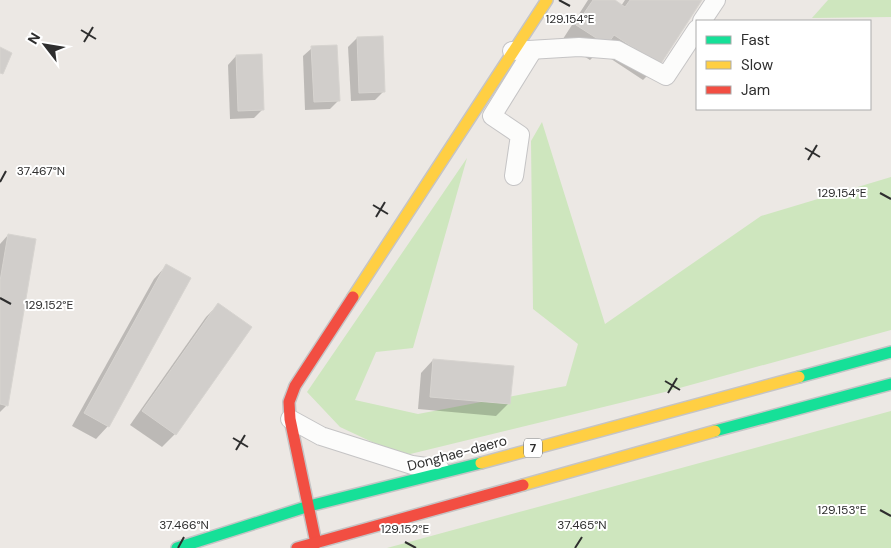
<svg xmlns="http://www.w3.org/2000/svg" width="891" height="548" viewBox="0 0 891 548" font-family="'DM Sans',sans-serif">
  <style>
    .green { fill: #cee6be }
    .shadow { fill: #0003 }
    .building { fill: #d1cecb; stroke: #d7d4d0 }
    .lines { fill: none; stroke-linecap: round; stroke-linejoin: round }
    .street-casing { stroke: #c5c4c5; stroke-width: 20 }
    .fast-casing { stroke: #c5c4c5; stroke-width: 14 }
    .slow-casing { stroke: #c5c4c5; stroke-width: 14 }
    .jam-casing { stroke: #c5c4c5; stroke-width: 14 }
    .street { stroke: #fcfcfb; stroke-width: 18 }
    .fast { stroke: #16e098; stroke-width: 11 }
    .slow { stroke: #ffcf43; stroke-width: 11 }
    .jam { stroke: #f24e42; stroke-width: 11 }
    .ticks { fill: none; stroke: #2e2e2e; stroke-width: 2 }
    .labels { text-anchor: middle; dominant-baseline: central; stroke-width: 4; stroke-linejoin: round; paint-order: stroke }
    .shield { fill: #fff; stroke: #6d6d6d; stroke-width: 1 }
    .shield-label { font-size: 12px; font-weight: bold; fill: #2e2e2e }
    .street-label { font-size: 14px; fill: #2e2e2e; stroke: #fff }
    .ticks-label { font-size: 12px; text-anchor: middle; fill: #2e2e2e; stroke: #fff; stroke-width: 4; stroke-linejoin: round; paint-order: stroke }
  </style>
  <rect width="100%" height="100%" fill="#ece8e4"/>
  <!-- green -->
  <g class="green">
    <path d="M828,0H891V17L812,18Z"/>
    <path d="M542,122L605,324L761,216L891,177V330L665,392L402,456L340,427L307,392L467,158L413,348L376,352L355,400L418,414L566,386L578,344L533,309L531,141Z"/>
    <path d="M891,411V548H387Z"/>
  </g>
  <!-- shadow -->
  <g class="shadow">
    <path d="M588,0H613L621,6L625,0H701L659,64L643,80L599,51L590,60L561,42Z"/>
    <path d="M357,38L384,91L375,100L351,101L348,47Z"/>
    <path d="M312,48L338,101L330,109L305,110L303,56Z"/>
    <path d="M236,56L263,109L254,118L230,119L228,65Z"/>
    <path d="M8,235L7,405L0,412V244Z"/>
    <path d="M166,266L108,426L96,439L72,426L154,279Z"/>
    <path d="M218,305L250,327L175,434L162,447L130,425L206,317Z"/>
    <path d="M433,360L509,403L496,416L418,409L421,373Z"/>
  </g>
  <!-- building -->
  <g class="building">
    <path d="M593,0H615L625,7L630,0H702L660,65L614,35L607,45L576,25Z"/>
    <path d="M383,36L385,92L359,93L357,37Z"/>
    <path d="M337,45L340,101L314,102L311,46Z"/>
    <path d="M0,47L12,53L3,74L0,73Z"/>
    <path d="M262,54L264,110L238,111L236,55Z"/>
    <path d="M8,234L36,239L8,406L0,404V281Z"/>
    <path d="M166,264L191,278L109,427L84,413Z"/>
    <path d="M218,303L252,327L176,435L142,411Z"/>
    <path d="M433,359L514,366L510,404L430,397Z"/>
  </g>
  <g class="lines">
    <!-- street casing -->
    <g class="street-casing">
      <g id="street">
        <path d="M702,21L716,0"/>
        <path d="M512,51L579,47L617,50L666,76L697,29"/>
        <path d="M514,176L520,135L492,116L533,50"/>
        <path d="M290,419L321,436L412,465L440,469"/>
      </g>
    </g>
    <!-- fast casing -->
    <g class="fast-casing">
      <g id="fast">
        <path d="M799,377L891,352"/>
        <path d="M715,431L891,384"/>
        <path d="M177,548L309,506L481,463"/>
      </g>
    </g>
    <!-- slow casing -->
    <g class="slow-casing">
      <g id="slow">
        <path d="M353,297L547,0"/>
        <path d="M481,463L799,377"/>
        <path d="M523,485L715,431"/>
      </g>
    </g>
    <!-- jam casing -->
    <g class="jam-casing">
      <g id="jam">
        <path d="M316,543L290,419L289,402L295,386L353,297"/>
        <path d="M297,548L523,485"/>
      </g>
    </g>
    <!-- street -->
    <use href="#street" class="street"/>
    <!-- fast -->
    <use href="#fast" class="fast"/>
    <!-- slow -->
    <use href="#slow" class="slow"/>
    <!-- jam -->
    <use href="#jam" class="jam"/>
  </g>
  <!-- ticks -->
  <path class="ticks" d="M559,0L570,6M81,30L96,39M84,42L93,27M805,148L820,157M808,160L817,145M0,182L6,171M880,193L891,199M373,205L388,214M376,217L385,202M0,298L11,304M665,381L680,390M668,393L677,378M233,438L248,447M236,450L245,435M880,510L891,516M405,542L416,548M178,548L184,537M575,548L582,537"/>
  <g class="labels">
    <!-- shield labels -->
    <rect class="shield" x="524" y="438.5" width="18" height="19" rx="4"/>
    <g class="shield-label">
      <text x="533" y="448">7</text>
    </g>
    <!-- street labels -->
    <g class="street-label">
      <text transform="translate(457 453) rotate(-15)">Donghae-daero</text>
    </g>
  </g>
  <g class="ticks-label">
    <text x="570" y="23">129.154°E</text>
    <text x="41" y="175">37.467°N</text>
    <text x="842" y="197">129.154°E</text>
    <text x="49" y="309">129.152°E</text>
    <text x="842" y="514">129.153°E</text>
    <text x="184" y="529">37.466°N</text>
    <text x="582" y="529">37.465°N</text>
    <text x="405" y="533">129.152°E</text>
  </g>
  <!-- legend -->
  <rect x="696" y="20" width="175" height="90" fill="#ffffff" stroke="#ababab"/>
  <rect x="706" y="36" width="25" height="8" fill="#16e098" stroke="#ababab"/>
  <text x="741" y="45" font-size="15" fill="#2e2e2e">Fast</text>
  <rect x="706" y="61" width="25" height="8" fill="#ffcf43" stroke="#ababab"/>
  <text x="741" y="70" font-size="15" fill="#2e2e2e">Slow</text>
  <rect x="706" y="86" width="25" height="8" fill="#f24e42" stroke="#ababab"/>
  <text x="741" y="95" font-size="15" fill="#2e2e2e">Jam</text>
  <!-- north arrow -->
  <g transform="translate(45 45) rotate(301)" stroke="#ffffff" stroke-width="4" paint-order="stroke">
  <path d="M0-4L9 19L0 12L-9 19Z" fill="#2e2e2e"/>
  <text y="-8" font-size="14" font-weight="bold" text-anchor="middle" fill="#2e2e2e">N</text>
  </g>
</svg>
